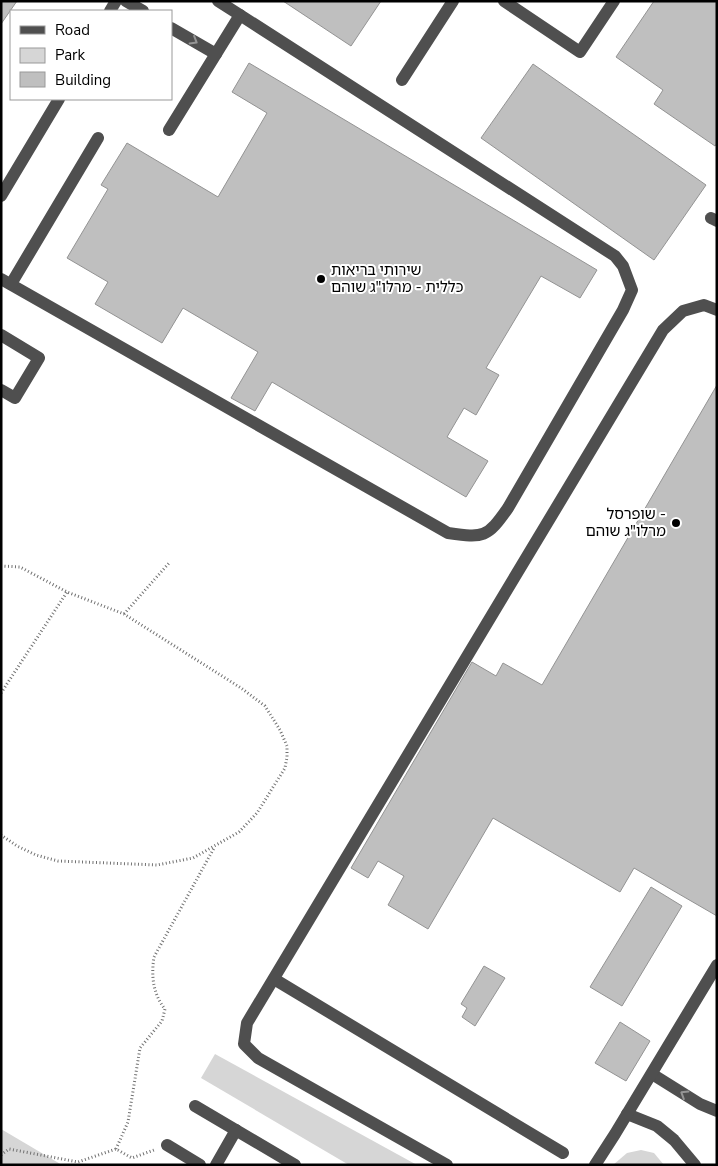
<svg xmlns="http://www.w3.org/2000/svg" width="718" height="1166" viewBox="0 0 718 1166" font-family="'Nunito Sans','Noto Sans Hebrew',sans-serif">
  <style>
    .green { fill: #d6d6d6 }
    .building { fill: #bfbfbf; stroke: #939393 }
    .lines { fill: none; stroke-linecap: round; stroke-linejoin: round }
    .path { stroke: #717171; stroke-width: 3; stroke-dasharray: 1 2.5; stroke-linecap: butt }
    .minor { stroke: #4f4f4f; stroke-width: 12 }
    .oneway { stroke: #959595 }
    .poi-dot { fill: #000; stroke: #fff; stroke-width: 2 }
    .labels { text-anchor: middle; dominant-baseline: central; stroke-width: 4; stroke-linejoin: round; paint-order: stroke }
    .poi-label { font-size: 15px; fill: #000; stroke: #fff; text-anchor: start }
  </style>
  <rect width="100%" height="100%" fill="#fff"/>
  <!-- green -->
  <g class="green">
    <path d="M215,1054L417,1165H349L201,1078Z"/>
    <path d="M1,1129L62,1165H1Z"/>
    <path d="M641,1150L654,1153L664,1165H613L627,1153Z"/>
  </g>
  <!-- building -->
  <g class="building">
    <path d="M1,1H17L1,24Z"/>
    <path d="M283,1H381L351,46Z"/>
    <path d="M654,1H717V143L715,146L654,104L663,90L616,57Z"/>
    <path d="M249,63L597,270L580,298L541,276L486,368L499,375L476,415L464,408L447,437L488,461L466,497L272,382L255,411L231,398L258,352L183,308L162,343L95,304L108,282L67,258L108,189L101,185L127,143L218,197L267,113L232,92Z"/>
    <path d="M533,64L706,185L654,260L481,138Z"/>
    <path d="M717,385V916L634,868L620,892L493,818L428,929L388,905L404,876L378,861L368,878L351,868L472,662L496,676L503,663L542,685Z"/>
    <path d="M651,887L682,906L622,1006L590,987Z"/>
    <path d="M484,966L505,978L475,1026L462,1017L467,1008L461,1004Z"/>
    <path d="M620,1022L650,1041L626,1081L595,1063Z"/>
  </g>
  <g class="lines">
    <!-- path -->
    <g class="path">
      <path d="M1,566L20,567L67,592L124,614L241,688L265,706L280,730L287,746V757L285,768L257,813L239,832L193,858L157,865L58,861L36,855L17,846L1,835"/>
      <path d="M124,614L169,563"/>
      <path d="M1,693L67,592"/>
      <path d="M116,1149L128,1122L140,1048L162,1021L165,1009C153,994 151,976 154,957L214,848"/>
      <path d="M1,1155L9,1149L78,1162L116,1149L132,1158L154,1150"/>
    </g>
    <!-- minor -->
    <g class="minor">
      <path d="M126,1L143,11"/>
      <path d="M218,1L240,15"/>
      <path d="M504,1L580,52L614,1"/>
      <path d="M110,11L116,1"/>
      <path d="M171,28L216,54"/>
      <path d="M402,80L453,1"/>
      <path d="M1,196L59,99"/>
      <path d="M711,218L717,221"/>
      <path d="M1,279L448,533C484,538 487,538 508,508L623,310L632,290L623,266L615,256L240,15L169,130"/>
      <path d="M11,284L98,138"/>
      <path d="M1,335L39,358L15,398L1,390"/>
      <path d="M274,979L563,1153"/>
      <path d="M652,1074L700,1104L717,1111"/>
      <path d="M195,1106L295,1165"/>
      <path d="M627,1114L657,1126L674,1140L695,1165"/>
      <path d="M167,1145L200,1165"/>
      <path d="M216,1165L236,1130"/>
      <path d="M447,1165L258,1058L244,1044L247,1023L663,330L683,311L704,305L717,310"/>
      <path d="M595,1165L615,1134L717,965"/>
    </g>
  </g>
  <!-- one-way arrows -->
  <defs><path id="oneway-chevron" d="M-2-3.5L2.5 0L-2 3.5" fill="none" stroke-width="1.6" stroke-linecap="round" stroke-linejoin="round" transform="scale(1.25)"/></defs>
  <g class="oneway">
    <use href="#oneway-chevron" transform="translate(194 41) rotate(31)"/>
    <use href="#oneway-chevron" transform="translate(684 1094) rotate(-148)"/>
  </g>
  <!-- markers -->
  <g class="poi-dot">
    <circle cx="321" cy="279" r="5"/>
    <circle cx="676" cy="523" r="5"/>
  </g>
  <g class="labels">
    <!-- poi labels -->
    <g class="poi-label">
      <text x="331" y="270">שירותי בריאות<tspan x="331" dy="17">כללית - מרלו"ג שוהם</tspan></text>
      <text x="666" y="514" text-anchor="end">שופרסל -<tspan x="666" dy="17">מרלו"ג שוהם</tspan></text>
    </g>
  </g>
  <!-- border -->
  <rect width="718" height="1166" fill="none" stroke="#000000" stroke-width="5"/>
  <!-- legend -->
  <rect x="10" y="10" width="162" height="90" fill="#ffffff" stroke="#999999"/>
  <rect x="20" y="26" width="25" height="8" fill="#4f4f4f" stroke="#999999"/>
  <text x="55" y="35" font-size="15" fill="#000000">Road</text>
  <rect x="20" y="48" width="25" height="15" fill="#d6d6d6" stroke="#999999"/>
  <text x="55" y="60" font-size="15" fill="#000000">Park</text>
  <rect x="20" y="72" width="25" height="15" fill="#bfbfbf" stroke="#999999"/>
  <text x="55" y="85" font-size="15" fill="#000000">Building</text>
</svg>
